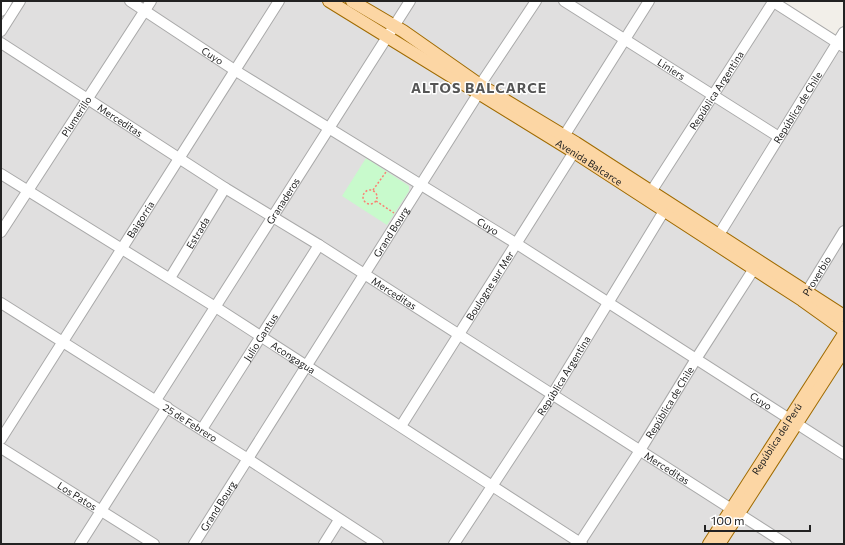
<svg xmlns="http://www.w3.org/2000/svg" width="845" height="545" viewBox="0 0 845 545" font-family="Commissioner,sans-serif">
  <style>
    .residential { fill: #e0dfdf }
    .park { fill: #c8facc }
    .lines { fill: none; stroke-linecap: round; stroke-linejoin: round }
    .minor-casing { stroke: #a9a9a9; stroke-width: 12 }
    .major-casing { stroke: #a06b00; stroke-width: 14 }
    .path { stroke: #fa8072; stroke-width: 1.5; stroke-dasharray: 2 2; stroke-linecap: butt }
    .minor { stroke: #fff; stroke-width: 10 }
    .major { stroke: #fcd6a4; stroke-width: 12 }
    .labels { text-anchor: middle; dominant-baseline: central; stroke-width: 3; stroke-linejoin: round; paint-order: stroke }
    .street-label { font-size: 10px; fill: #222; stroke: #fff }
    .district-label { font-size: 14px; font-weight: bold; letter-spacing: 1px; fill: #555; stroke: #fff }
  </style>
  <rect width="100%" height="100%" fill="#f2efe9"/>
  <!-- residential -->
  <path class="residential" d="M20,1H772L844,47V544H1V31Z"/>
  <!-- park -->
  <path class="park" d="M366,158L409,186V191L387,225L342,196Z"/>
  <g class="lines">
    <!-- minor casing -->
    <g class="minor-casing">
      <g id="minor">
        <path id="s1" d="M130,1L236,71L517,244L844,454"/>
        <path id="s2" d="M564,1L779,137"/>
        <path d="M772,1L844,47"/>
        <path d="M1,11L7,1"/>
        <path d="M1,31L20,1"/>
        <path id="s3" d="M1,43L225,188L319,245L786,544"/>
        <path d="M564,136L649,1"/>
        <path id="s4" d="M1,174L217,308L582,544"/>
        <path id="s5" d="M647,198L773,2"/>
        <path id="s6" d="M1,232L151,1"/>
        <path id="s7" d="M715,241L844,32"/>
        <path id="s8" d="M170,278L225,188"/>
        <path id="s9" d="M803,298L844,231"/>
        <path id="s10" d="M1,303L248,459L378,544"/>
        <path id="s11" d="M156,400L410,1"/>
        <path id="s12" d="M401,426L574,152L576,145"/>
        <path id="s13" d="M202,429L319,245"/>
        <path id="s14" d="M1,439L279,1"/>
        <path id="s15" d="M1,448L154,544"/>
        <path d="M80,544L167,407"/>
        <path id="s16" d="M194,544L478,94L480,85L536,1"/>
        <path d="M324,544L339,520"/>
        <path id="s17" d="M454,544L552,395L664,211L666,203"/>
        <path id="s18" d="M579,544L639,452L696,359L757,264"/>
      </g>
    </g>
    <!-- major casing -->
    <g class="major-casing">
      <g id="major">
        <path id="s19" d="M329,1L574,152L802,300L844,330"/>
        <path d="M352,1L403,31L480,85L576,143L844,316"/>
        <path id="s20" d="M709,544L844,334"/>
        <path d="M719,544L844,350"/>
      </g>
    </g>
    <!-- path -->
    <g class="path">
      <circle cx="370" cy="197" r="7"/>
      <path d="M373,190L386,172"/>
      <path d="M376,201L394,213"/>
    </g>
    <!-- minor -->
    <use href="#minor" class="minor"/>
    <!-- major -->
    <use href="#major" class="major"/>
  </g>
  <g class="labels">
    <!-- street labels -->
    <g class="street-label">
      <text stroke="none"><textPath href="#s1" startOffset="99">Cuyo</textPath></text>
      <text stroke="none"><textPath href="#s2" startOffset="127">Liniers</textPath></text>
      <text stroke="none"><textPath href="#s5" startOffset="128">República Argentina</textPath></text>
      <text stroke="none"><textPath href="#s7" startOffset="157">República de Chile</textPath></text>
      <text stroke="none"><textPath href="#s6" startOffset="138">Plumerillo</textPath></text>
      <text stroke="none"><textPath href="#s3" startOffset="142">Merceditas</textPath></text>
      <text stroke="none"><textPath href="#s19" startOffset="306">Avenida Balcarce</textPath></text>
      <text stroke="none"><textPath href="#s11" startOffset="236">Granaderos</textPath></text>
      <text stroke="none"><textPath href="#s14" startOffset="260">Baigorria</textPath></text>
      <text stroke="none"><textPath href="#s1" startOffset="423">Cuyo</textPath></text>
      <text stroke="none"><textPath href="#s16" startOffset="369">Grand Bourg</textPath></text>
      <text stroke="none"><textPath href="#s8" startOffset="53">Estrada</textPath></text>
      <text stroke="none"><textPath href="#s9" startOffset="26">Proverbio</textPath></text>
      <text stroke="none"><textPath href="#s12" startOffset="166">Boulogne sur Mer</textPath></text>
      <text stroke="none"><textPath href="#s3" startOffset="466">Merceditas</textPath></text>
      <text stroke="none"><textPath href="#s13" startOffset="109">Julio Gantus</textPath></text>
      <text stroke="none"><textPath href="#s4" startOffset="345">Acongagua</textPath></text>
      <text stroke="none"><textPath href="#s17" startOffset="201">República Argentina</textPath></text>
      <text stroke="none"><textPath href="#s1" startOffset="747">Cuyo</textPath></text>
      <text stroke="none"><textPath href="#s18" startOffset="168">República de Chile</textPath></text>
      <text stroke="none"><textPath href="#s10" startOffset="224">25 de Febrero</textPath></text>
      <text stroke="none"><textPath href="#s20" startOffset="125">República del Perú</textPath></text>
      <text stroke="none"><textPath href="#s3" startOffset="790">Merceditas</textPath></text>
      <text stroke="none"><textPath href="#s15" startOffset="90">Los Patos</textPath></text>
      <text stroke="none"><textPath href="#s16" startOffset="45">Grand Bourg</textPath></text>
    </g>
    <!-- district labels -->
    <g class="district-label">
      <text x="479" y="87">ALTOS BALCARCE</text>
    </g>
  </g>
  <!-- border -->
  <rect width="845" height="545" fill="none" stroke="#222222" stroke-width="4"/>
  <!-- scale -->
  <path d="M705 525v6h105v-6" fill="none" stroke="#222222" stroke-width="2"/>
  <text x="711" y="525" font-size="12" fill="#222222" stroke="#ffffff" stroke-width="3" paint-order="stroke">100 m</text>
</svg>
